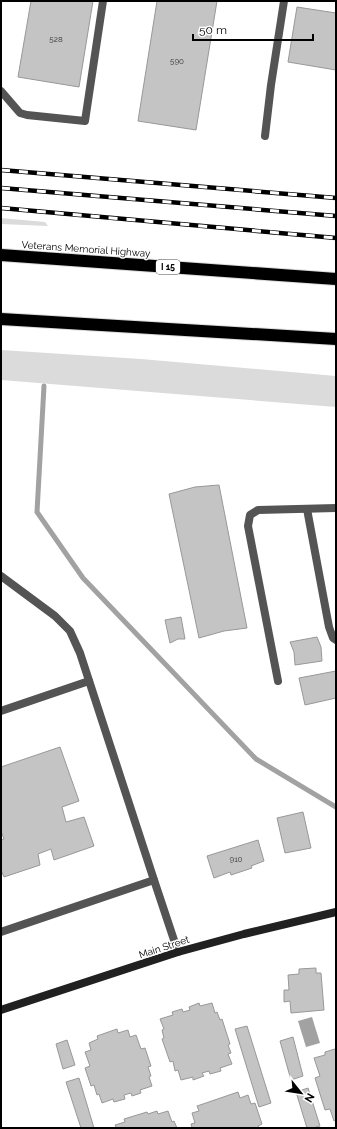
<svg xmlns="http://www.w3.org/2000/svg" width="337" height="1129" viewBox="0 0 337 1129" font-family="Raleway,sans-serif">
  <style>
    .green { fill: #dbdbdb }
    .water { fill: #a2a2a2 }
    .lines { fill: none; stroke-linecap: round; stroke-linejoin: round }
    .stream { stroke: #a2a2a2; stroke-width: 5 }
    .building { fill: #c4c4c4; stroke: #989898 }
    .highway-casing { stroke: #dbdbdb; stroke-width: 14 }
    .lane { stroke: #545454; stroke-width: 8 }
    .secondary { stroke: #212121; stroke-width: 8 }
    .highway { stroke: #000; stroke-width: 12 }
    .rail-casing { stroke: #000; stroke-width: 4.5 }
    .rail { stroke: #fff; stroke-width: 3; stroke-dasharray: 9; stroke-linecap: butt }
    .labels { text-anchor: middle; dominant-baseline: central; stroke-width: 3; stroke-linejoin: round; paint-order: stroke }
    .number-label { font-size: 8px; fill: #313131 }
    .shield { fill: #fff; stroke: #4c4c4c; stroke-width: 1 }
    .shield-label { font-size: 9px; font-weight: bold; fill: #000 }
    .street-label { font-size: 10px; fill: #000; stroke: #fff }
  </style>
  <rect width="100%" height="100%" fill="#fff"/>
  <!-- green -->
  <g class="green">
    <path d="M1,218L45,222L48,226L1,224Z"/>
    <path d="M1,350L141,359L336,376V407L1,380Z"/>
  </g>
  <!-- water -->
  <path class="water" d="M312,1017L320,1043L306,1047L298,1021Z"/>
  <g class="lines">
    <!-- stream -->
    <path class="stream" d="M44,386L37,512L83,578L256,759L336,807"/>
  </g>
  <!-- building -->
  <g class="building">
    <path d="M31,1H93L79,87L18,77Z"/>
    <path d="M157,1H217L196,130L138,121Z"/>
    <path d="M297,7L336,13V70L288,62Z"/>
    <path d="M219,485L247,628L224,631L199,638L169,494L195,487Z"/>
    <path d="M181,617L185,639H178L170,643L165,620Z"/>
    <path d="M317,637L321,647L322,661L295,665L294,652L290,642Z"/>
    <path d="M336,671V698L305,705L299,678Z"/>
    <path d="M60,747L79,801L62,807L66,822L84,817L94,846L54,860L51,849L38,854L40,865L4,877L1,870V840L4,839L1,831V767Z"/>
    <path d="M303,812L311,848L285,853L277,818Z"/>
    <path d="M258,840L264,861L251,866L252,868L231,875L230,872L214,878L207,856Z"/>
    <path d="M316,968V973H321L324,1010L291,1013L290,1001L284,1002V990H289L288,975L299,974V969Z"/>
    <path d="M199,1003L200,1006L212,1003L215,1013L217,1012L220,1020L222,1019L230,1044L228,1045L231,1053L228,1054L232,1064L220,1068L221,1071L210,1074L209,1071L202,1073L204,1076L193,1080V1077L181,1080L178,1070L175,1071L173,1061L170,1062L162,1039L164,1038L162,1030L164,1029L160,1019L173,1015L172,1012L182,1009L183,1012L190,1010L189,1007Z"/>
    <path d="M247,1026L271,1103L259,1107L235,1029Z"/>
    <path d="M117,1029L118,1033L128,1030L130,1037L136,1035L141,1049L145,1048L151,1066L148,1067L151,1076L149,1077L152,1086L140,1090L141,1093L132,1096L131,1093L124,1095L125,1099L114,1102L113,1099L102,1103L99,1094L97,1095L94,1085L91,1086L85,1068L90,1066L85,1052L91,1050L89,1043L98,1039L97,1036Z"/>
    <path d="M293,1037L303,1076L291,1080L280,1041Z"/>
    <path d="M67,1040L75,1065L63,1069L56,1044Z"/>
    <path d="M335,1049L336,1051V1120L334,1121L330,1109L325,1110L315,1078L320,1076L314,1058L325,1055V1052Z"/>
    <path d="M79,1078L94,1128H81L66,1082Z"/>
    <path d="M308,1088L320,1126L313,1128H307L296,1092Z"/>
    <path d="M238,1092L240,1098L248,1095L251,1104L255,1103L262,1124L258,1126L259,1128H192L191,1124L195,1123L192,1113L199,1111L197,1106Z"/>
    <path d="M157,1111L158,1114L168,1111L172,1122L174,1121L177,1128H114L116,1127L115,1125L125,1122L124,1119L147,1112L148,1114Z"/>
  </g>
  <g class="lines">
    <!-- highway casing -->
    <g class="highway-casing">
      <g id="highway">
        <path d="M1,255L336,279"/>
        <path d="M1,319L336,339"/>
      </g>
    </g>
    <!-- lane -->
    <g class="lane">
      <path d="M1,91L20,113L27,115L85,121L103,1"/>
      <path d="M265,136L271,85L284,1"/>
      <path d="M307,509L329,627L333,638L336,640"/>
      <path d="M1,576L55,616L70,631L80,653L154,880L178,952"/>
      <path d="M278,681L248,526L250,515L258,510L336,508"/>
      <path d="M1,711L89,681"/>
      <path d="M1,932L154,880"/>
    </g>
    <!-- secondary -->
    <path class="secondary" d="M1,1010L178,952L244,934L336,912"/>
    <!-- highway -->
    <use href="#highway" class="highway"/>
    <!-- rail casing -->
    <g class="rail-casing">
      <g id="rail">
        <path d="M1,170L336,198"/>
        <path d="M1,188L336,216"/>
        <path d="M1,208L336,238"/>
      </g>
    </g>
    <!-- rail -->
    <use href="#rail" class="rail"/>
  </g>
  <g class="labels">
    <!-- number labels -->
    <g class="number-label">
      <text x="56" y="39">528</text>
      <text x="177" y="61">590</text>
      <text x="236" y="859">910</text>
    </g>
    <!-- shield labels -->
    <rect class="shield" x="156" y="260" width="24" height="14" rx="3"/>
    <g class="shield-label">
      <text x="168" y="267">I 15</text>
    </g>
    <!-- street labels -->
    <g class="street-label">
      <text transform="translate(86 249) rotate(4)">Veterans Memorial Highway</text>
      <text transform="translate(164 947) rotate(-18)">Main Street</text>
    </g>
  </g>
  <!-- border -->
  <rect width="337" height="1129" fill="none" stroke="#000000" stroke-width="4"/>
  <!-- north arrow -->
  <g transform="translate(301 1093) rotate(120)" stroke="#ffffff" stroke-width="3" paint-order="stroke">
  <path d="M0-3L7 15L0 10L-7 15Z" fill="#000000"/>
  <text y="-6" font-size="11" font-weight="bold" text-anchor="middle" fill="#000000">N</text>
  </g>
  <!-- scale -->
  <path d="M193 34v6h120v-6" fill="none" stroke="#000000" stroke-width="2"/>
  <text x="199" y="34" font-size="12" fill="#000000" stroke="#ffffff" stroke-width="3" paint-order="stroke">50 m</text>
</svg>
